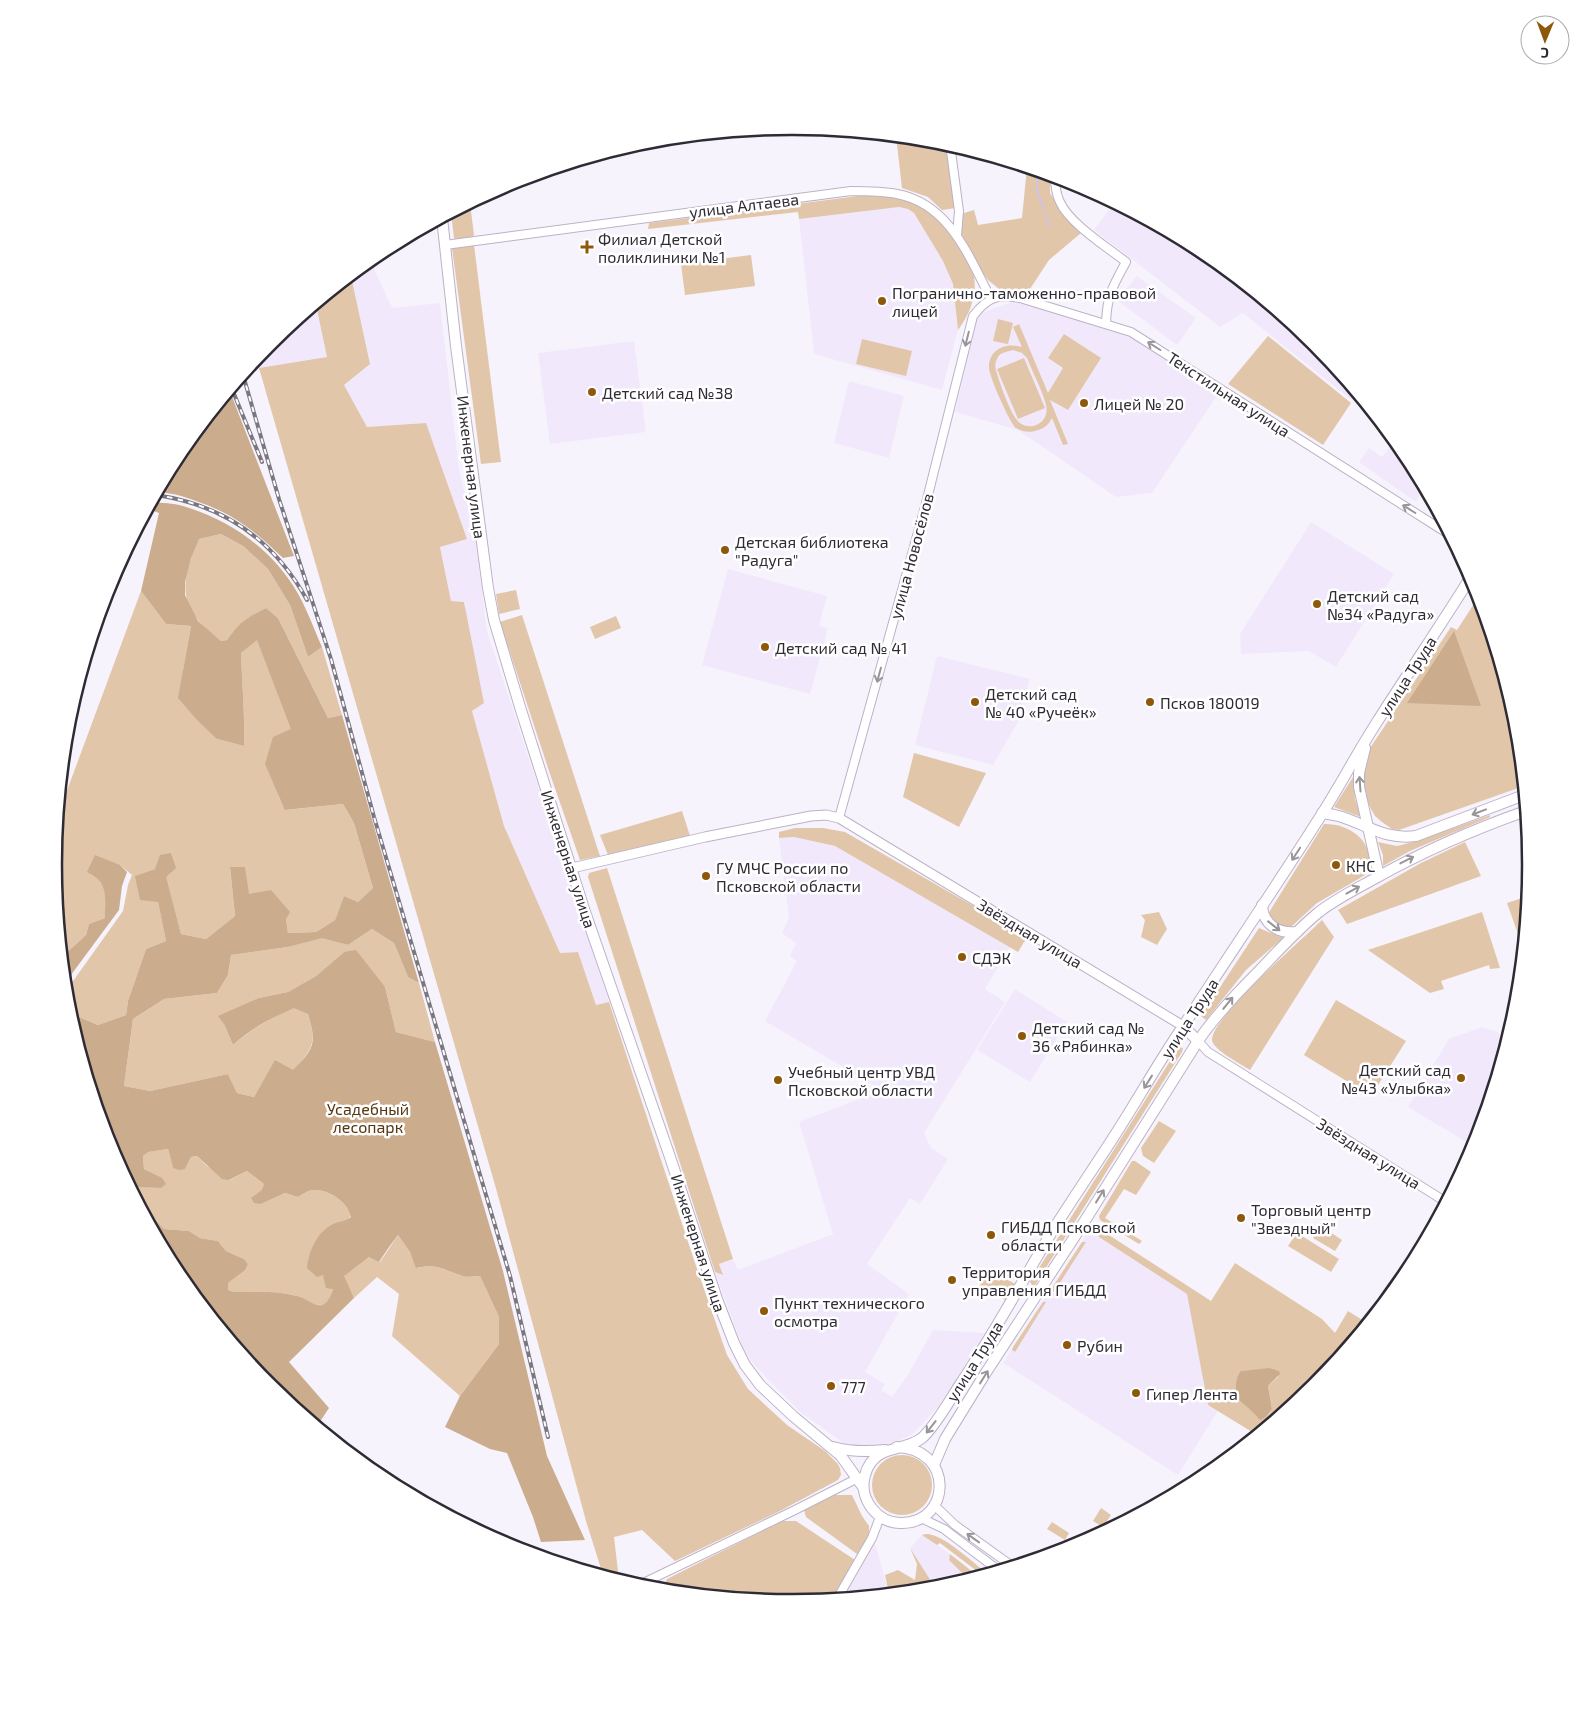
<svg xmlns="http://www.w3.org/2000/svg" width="1585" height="1729" viewBox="0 0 1585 1729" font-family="'Exo 2',sans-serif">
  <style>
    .built { fill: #f1e9fb }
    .green { fill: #e1c6aa; fill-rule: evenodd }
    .forest { fill: #cbac8d }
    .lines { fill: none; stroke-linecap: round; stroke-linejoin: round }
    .stream { stroke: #d3c1e8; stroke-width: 2 }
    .minor-casing { stroke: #bcb2c8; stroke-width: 10 }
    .tertiary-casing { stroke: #bcb2c8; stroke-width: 11 }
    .secondary-casing { stroke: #bcb2c8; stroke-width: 12 }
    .minor { stroke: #fff; stroke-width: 8 }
    .tertiary { stroke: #fff; stroke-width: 9 }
    .secondary { stroke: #fff; stroke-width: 10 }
    .rail-casing { stroke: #7b7780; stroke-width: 4 }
    .rail { stroke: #fff; stroke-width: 2; stroke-dasharray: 5.5; stroke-linecap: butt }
    .oneway { stroke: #97959a }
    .poi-dot { fill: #8e580b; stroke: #fff; stroke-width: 2 }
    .labels { text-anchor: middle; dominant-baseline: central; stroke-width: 5; stroke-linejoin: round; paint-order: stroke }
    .street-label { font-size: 16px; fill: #2f2b34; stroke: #fff }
    .poi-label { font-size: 16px; fill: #2f2b34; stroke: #fff; text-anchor: start }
    .park-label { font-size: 16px; fill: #55360f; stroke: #fff }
    .rim { fill: none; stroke: #2f2b34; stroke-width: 2.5 }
  </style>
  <rect width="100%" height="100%" fill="#f7f3fc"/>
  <!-- built -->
  <g class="built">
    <path d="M1114,203L1203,250L1315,342L1356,392L1350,399L1243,313L1220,327L1094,230Z"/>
    <path d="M899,207L908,209L914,213L943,261L953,284L958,330L942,390L814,354L799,219Z"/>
    <path d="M370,260L392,308L440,303L459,469L475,537L487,631L609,1002L596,1005L578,952L560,953L504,826L472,711L465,602L451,601L440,547L467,539L426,423L367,427L344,385L370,364L351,276Z"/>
    <path d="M1137,276L1196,318L1177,345L1117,300Z"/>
    <path d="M1015,301L1124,333L1218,394L1152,493L1116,497L1018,430L955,412L978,314Z"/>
    <path d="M316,305L327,357L259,368L257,359L270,342Z"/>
    <path d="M634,341L646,432L550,444L538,353Z"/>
    <path d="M849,381L904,396L889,458L834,443Z"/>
    <path d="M1394,442L1407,454L1422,482L1421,484L1425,488L1416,502L1359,462L1369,448L1382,457Z"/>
    <path d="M1311,522L1394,574L1336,667L1309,651L1241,654L1240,634Z"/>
    <path d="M728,569L827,596L819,626L828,628L810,694L702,665Z"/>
    <path d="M937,656L1030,679L1017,724L993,765L915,745Z"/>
    <path d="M794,837L835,846L1010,947L985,989L1005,1002L924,1133L931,1148L948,1159L920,1204L910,1198L867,1264L909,1294L865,1372L885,1384L881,1390L892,1397L909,1373L933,1330L986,1333L939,1406L913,1434L892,1444L877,1447L845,1444L800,1412L754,1365L742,1346L715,1272L722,1275L719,1264L733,1260L738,1270L833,1234L799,1122L882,1090L765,1021L797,961L790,956L796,943L782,933L789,917L779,838Z"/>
    <path d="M1015,989L1067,1022L1030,1082L977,1050Z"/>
    <path d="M1482,1027L1498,1032L1505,1049L1475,1147L1408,1107L1449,1039Z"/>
    <path d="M1091,1224L1211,1301L1191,1313L1208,1405L1218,1411L1178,1475L1003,1363L1039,1306L1082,1242Z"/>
    <path d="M922,1535L950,1554L949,1560L968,1579L936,1589L910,1548Z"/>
    <path d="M866,1541L876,1546L889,1594L834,1599L857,1554Z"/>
  </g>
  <!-- green -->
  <g class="green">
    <path d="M896,136L937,140L946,143L956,208L942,210L928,197L902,188Z"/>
    <path d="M1027,167L1050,174V193L1066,219L1081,233L1049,260L1026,295L999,289L988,280L979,268L960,231L961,214L974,210L978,225L1022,218Z"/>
    <path d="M858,196C877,196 906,195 923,206C929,210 934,216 940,221C975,252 988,290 958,330L953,284L943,261L914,213L908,209L899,207L799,219L798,212L648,229L649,223Z"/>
    <path d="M470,203L474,235L470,241L457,242L454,238L451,213Z"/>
    <path d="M474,245L501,462L481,464L452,248Z"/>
    <path d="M751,255L755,286L685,295L681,264Z"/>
    <path d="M351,276L370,364L344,385L367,427L426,423L467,539L440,547L451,601L464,602L484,703L472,711L504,826L560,953L578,952L596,1005L609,1002L695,1263L727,1355L748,1389L787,1425L825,1451L837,1463L840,1468L841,1475L838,1480L778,1512L675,1561L642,1530L614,1537L619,1580L603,1575L586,1521L497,1192L259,368L327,357L316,305Z"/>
    <path d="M998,319L1013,323L1008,344L993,341Z"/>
    <path d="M1019,324L1048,393L1063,368L1048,358L1064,334L1101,358L1068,410L1050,400L1068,444L1063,445L1052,418C1049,424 1045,428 1038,430C1031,433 1022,432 1016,428C1010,424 989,376 989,368C988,349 1007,342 1022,347L1013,327ZM1013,350L1022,353L1027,358C1033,374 1042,389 1046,405C1050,421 1033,432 1020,423C1011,417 999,381 996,370C995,367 995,362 997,359C999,352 1007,352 1013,350Z"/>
    <path d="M1268,336L1351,403L1323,445L1228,384Z"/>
    <path d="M862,339L912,351L906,376L856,364Z"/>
    <path d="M1024,358L1045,408L1018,419L997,369Z"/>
    <path d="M221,534L243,546L268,569L290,605L308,657L322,647L342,715L328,718L278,618L266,608C247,617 239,624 227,640L221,641C194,620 179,603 188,568C191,558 193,548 199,539Z"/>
    <path d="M516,590L520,609L499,614L496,594Z"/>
    <path d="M141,591L166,624L191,626L183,671L217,739L244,746C245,715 242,684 241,653L257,639L292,729L286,810L343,804L354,823L373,888L358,902L344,896L335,920L316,932L288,933L286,919L249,894L230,868L235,916L206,939L181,934L165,877L175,868L171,853L155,869L136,876L158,902L166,941L146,949L128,1001L126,1015L98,1025L69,1013L66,991L123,911L128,885L132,875L120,865L96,876L106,890L105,918L89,924L86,935L63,956L54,864L59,812Z"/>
    <path d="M1479,596L1517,721L1524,786L1399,830L1392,829L1382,822L1375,816L1371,809L1365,794L1364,778L1368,751L1451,627L1457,630Z"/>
    <path d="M522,615L600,856L580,860L550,774L500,622Z"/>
    <path d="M616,616L621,628L595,639L590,627Z"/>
    <path d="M914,753L986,773L959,827L903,797Z"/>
    <path d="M1353,777L1355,799L1361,817L1334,807Z"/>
    <path d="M682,811L690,836L608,855L600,835Z"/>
    <path d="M1490,815V817L1410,851L1383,866V855L1378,842L1397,846L1417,841Z"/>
    <path d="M1324,824C1352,823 1378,845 1367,874L1317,903L1291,927L1283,928L1276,925L1268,914Z"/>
    <path d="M795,828H823L845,832L1027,937L1018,952L835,846L794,837L779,838V832Z"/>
    <path d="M1465,842L1481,876L1347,924L1338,910L1421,863Z"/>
    <path d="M607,868L733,1259L719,1264L723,1275L715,1272L588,877L589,873Z"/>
    <path d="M1528,896L1523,948L1507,903Z"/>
    <path d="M1159,912L1167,929L1157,945L1141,937L1145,920L1141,915Z"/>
    <path d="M1482,912L1500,968L1490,969L1489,965L1441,981L1444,989L1430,993L1368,950Z"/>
    <path d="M1322,920L1334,937L1250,1070C1241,1064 1213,1050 1212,1040C1211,1018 1304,938 1322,920Z"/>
    <path d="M1259,928L1283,938L1246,970L1206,1020L1201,1016Z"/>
    <path d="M372,929L394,943L408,977L419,983L435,1042L396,1032L385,987L344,952L316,976L288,992L259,998L224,1024L233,1045C252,1028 272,1018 294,1007L308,1014C317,1044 313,1048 293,1071L275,1061L254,1097L237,1093L228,1074L150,1091L124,1086L133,1019L164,999L217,993L228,975L231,955L288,947L322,937L348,945Z"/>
    <path d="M1336,1000L1406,1041L1371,1096L1304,1055Z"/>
    <path d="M1179,1047L1183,1048L1182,1052L1035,1285H1032L1030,1282Z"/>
    <path d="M1159,1121L1176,1131L1154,1163L1143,1156L1141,1148Z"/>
    <path d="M168,1149L173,1168L185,1169L191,1157L197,1156L207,1166L230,1180L247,1171L264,1184L261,1204L285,1193L298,1197C303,1194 307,1191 313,1190C328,1189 348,1201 351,1216L346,1221L333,1224L323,1275L333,1289C331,1294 329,1303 322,1305C315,1307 304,1298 297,1296C275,1290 256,1292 234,1292L228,1290V1283L245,1269L248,1264L244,1259L226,1251L218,1241L200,1238L189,1231L164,1229L151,1215L145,1213L131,1187L161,1188V1178L144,1169L143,1156L147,1152Z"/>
    <path d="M1132,1161H1135L1151,1172L1136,1195L1124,1189L1105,1218L1142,1241L1139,1244L1100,1220L1099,1216Z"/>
    <path d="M1321,1226L1342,1240L1335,1251L1313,1238Z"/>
    <path d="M1098,1228L1211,1301L1235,1263L1322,1319L1335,1333L1348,1311L1367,1323L1315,1387L1257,1435L1208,1405L1187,1294L1099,1237ZM1269,1369L1279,1371L1278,1377L1268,1386L1272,1409L1266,1417L1260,1419L1251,1409L1241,1371Z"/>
    <path d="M1297,1233L1339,1259L1331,1272L1288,1246Z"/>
    <path d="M398,1235L410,1252L417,1268C437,1263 442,1269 460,1275C466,1277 474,1276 480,1276L499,1317V1344L460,1396L392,1336L399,1294L377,1277L354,1298L343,1276L369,1257L380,1262Z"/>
    <path d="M1082,1242H1086L1054,1292L1052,1290V1288Z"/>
    <path d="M990,1269L1015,1284L1005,1300L980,1285Z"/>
    <path d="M1043,1302H1046L1015,1352L1012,1350L1013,1347Z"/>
    <circle cx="902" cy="1485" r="30"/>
    <path d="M834,1495H852L862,1516L869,1526V1536L857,1554L806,1517L804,1510Z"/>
    <path d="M1101,1508L1111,1515L1103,1527L1093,1521Z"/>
    <path d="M782,1521H796L855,1560L834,1599L792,1603L662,1590L667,1579Z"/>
    <path d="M1052,1522L1069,1533L1065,1540L1047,1529Z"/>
    <path d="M926,1534C944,1534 973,1563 988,1574L982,1575L940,1543L937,1545L922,1535Z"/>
    <path d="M910,1548L936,1589L889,1594L885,1575L898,1570L915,1580L917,1564Z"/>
    <path d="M950,1554L978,1576L968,1579L949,1560Z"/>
  </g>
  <!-- forest -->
  <g class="forest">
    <path d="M230,391L236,407L294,556L283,558C255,531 234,514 196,501C183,496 172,493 158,492L178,454Z"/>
    <path d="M152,502C162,503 173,503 183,506C230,520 272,549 297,592C307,609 314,629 322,647L308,657L290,605L268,569L243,546L221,534L199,539L191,558L185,582V595L198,621L221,641L227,640C239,623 247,617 266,608L278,618L328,718L342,715L419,983L408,977L394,943L372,929L348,945L322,938L288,947L231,955L228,975L217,993L164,999L133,1019L124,1086L150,1091L228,1074L237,1093L254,1097L275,1060L293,1070C314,1049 317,1044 308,1014L294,1008C271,1018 252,1028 233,1045L224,1024L218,1016L259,998L288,992L316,976L344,952L356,950L385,987L396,1032L435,1042L503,1271L547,1456L585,1540L541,1542L533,1517L507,1453L490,1449L445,1427L460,1396L499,1344V1317L480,1276C474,1276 466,1278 460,1275C442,1269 437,1263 416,1268L410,1252L398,1235L389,1247L379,1262L369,1257L344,1276L354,1298L289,1362L329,1408L317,1426L270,1387L178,1275L145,1213L151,1215L164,1229L189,1231L200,1238L218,1241L226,1251L244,1259L248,1264L245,1270L228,1283V1290L234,1292C256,1292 276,1290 297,1296C304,1297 315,1307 322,1305C328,1303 331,1295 333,1289L326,1288L323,1275L317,1277L307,1268C309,1251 316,1233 333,1224C340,1221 345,1222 351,1217C348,1201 328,1189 313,1190C307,1191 303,1194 298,1197L285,1193L261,1204L254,1203L251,1198L262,1190L264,1184L247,1171L229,1180L222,1179L197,1156L191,1157L185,1169L179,1170L173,1168L168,1149L148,1152L143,1156L144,1169L162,1178L166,1184L161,1188L131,1187L110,1147L69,1013L98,1025L126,1015L128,1001L146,949L166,941L158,902L140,900L135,876L155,869L160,855L171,853L176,868L166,877L181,934L206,939L235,916L230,867H245L249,894L271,890L290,912L286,919L288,933L316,932L335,920L344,896L358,902L373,888L354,823L343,804L285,810L265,764L273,737L291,729L257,640L241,653C242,684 245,715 244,746L217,739L197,720L178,698L191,626L166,624L141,591L159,513L149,509Z"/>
    <path d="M1454,631L1481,706L1407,703Z"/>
    <path d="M95,855L120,865L127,872L122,886L119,910L65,983L63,956L86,935L89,924L105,918C105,897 109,882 87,872Z"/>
    <path d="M1269,1368L1279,1371L1280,1374L1268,1386L1272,1409L1266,1417L1260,1420C1252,1410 1244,1405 1236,1397C1236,1388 1235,1378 1241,1371Z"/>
  </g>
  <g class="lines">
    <!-- stream -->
    <g class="stream">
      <path d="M1037,171V190L1044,209"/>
      <path d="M1046,216L1050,227"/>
    </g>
    <!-- minor casing -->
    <g class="minor-casing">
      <g id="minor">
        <path d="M950,144L959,211L957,235"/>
        <path d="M1055,176C1055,185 1056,194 1060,202C1069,223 1107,247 1126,262C1113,286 1107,295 1106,323"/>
        <path d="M445,245L851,191C867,191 882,191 897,194C950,204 969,257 991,299"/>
        <path d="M839,818L925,507L973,316C988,297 997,294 1020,298L1131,332L1450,535"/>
        <path d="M1198,1041L1208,1052L1446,1202"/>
        <path d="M934,1505L955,1525L1012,1566"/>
        <path d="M921,1518L944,1529L998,1570"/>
        <path d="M637,1586L793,1511L858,1478"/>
        <path d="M837,1599L872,1538L880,1517"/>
      </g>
    </g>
    <!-- tertiary casing -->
    <g class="tertiary-casing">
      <path id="tertiary" d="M572,868L705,837L811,816L826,815L839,818L1183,1026"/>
    </g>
    <!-- secondary casing -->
    <g class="secondary-casing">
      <g id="secondary">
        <path d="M442,218L456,346L488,588L494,620L520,707L585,912L670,1157L717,1299L734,1343L745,1365L760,1385L793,1416L841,1456L863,1487"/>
        <path d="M1365,748L1359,773V787L1379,876"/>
        <path d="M1322,813C1329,814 1336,815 1342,817C1369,826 1386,840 1416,836L1524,795"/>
        <path d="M1262,905C1263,925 1279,934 1297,932"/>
        <path d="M1183,1026L1198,1041"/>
        <path d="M833,1447C851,1452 866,1452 885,1450"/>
        <path d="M897,1447C954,1449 952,1522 902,1523C878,1524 858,1499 865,1475C874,1443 903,1453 922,1438C936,1426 952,1396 963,1380C995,1331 1023,1280 1053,1230C1075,1195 1098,1162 1120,1127C1141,1094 1160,1060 1182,1028C1228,957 1275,888 1320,817C1340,786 1357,753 1377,722C1408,673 1441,625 1472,575"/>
        <path d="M934,1465L945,1439L985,1374L1079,1230L1198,1041C1215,1016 1236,994 1257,973C1277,952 1297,930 1319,912C1336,899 1356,889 1374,879C1424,851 1472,830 1526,811"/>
      </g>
    </g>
    <!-- minor -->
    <use href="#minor" class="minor"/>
    <!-- tertiary -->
    <use href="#tertiary" class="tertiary"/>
    <!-- secondary -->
    <use href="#secondary" class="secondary"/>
    <!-- rail casing -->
    <g class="rail-casing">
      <g id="rail">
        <path d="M243,375L279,499L331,659L374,817L510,1276L548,1437"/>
        <path d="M232,389L262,462"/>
        <path d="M156,495C224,505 274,540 307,600"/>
      </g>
    </g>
    <!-- rail -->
    <use href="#rail" class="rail"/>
  </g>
  <!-- one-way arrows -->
  <defs><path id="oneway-shaft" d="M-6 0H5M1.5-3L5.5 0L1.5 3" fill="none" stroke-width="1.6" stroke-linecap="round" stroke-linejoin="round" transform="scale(1.25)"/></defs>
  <g class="oneway">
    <use href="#oneway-shaft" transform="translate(967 339) rotate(104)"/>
    <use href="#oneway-shaft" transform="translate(1154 346) rotate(-148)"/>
    <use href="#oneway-shaft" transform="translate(1409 509) rotate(-148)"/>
    <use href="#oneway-shaft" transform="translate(879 675) rotate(105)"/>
    <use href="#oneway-shaft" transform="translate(1360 784) rotate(-94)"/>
    <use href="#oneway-shaft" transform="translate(1479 812) rotate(159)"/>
    <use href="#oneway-shaft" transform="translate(1296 854) rotate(123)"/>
    <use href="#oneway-shaft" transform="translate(1407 860) rotate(-27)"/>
    <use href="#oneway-shaft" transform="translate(1353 890) rotate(-29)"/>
    <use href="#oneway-shaft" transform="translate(1274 926) rotate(38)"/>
    <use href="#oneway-shaft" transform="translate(1228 1003) rotate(-51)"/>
    <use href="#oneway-shaft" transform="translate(1148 1082) rotate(122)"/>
    <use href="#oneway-shaft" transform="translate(1100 1196) rotate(-58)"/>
    <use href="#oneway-shaft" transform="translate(984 1377) rotate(-58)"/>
    <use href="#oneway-shaft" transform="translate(931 1427) rotate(128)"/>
    <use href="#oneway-shaft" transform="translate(973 1538) rotate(-144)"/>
  </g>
  <!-- markers -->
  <g class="poi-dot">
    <path d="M584.5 239.5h5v5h5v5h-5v5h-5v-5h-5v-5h5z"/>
    <circle cx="882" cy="301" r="5"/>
    <circle cx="592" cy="392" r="5"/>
    <circle cx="1084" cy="403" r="5"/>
    <circle cx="725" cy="550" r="5"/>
    <circle cx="1317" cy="604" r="5"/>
    <circle cx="765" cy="647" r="5"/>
    <circle cx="975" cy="702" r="5"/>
    <circle cx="1150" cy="702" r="5"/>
    <circle cx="1336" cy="865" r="5"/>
    <circle cx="706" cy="876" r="5"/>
    <circle cx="962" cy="957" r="5"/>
    <circle cx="1022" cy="1036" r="5"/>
    <circle cx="1461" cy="1078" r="5"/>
    <circle cx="778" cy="1080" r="5"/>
    <circle cx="1241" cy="1218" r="5"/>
    <circle cx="991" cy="1235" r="5"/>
    <circle cx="952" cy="1280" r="5"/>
    <circle cx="764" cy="1311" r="5"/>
    <circle cx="1067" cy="1345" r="5"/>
    <circle cx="831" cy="1386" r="5"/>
    <circle cx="1136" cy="1393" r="5"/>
  </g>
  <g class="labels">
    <!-- street labels -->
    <g class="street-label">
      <text transform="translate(744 205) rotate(-7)">улица Алтаева</text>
      <text transform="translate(1229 394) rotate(33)">Текстильная улица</text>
      <text transform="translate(472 467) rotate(83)">Инженерная улица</text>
      <text transform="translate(911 556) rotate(-75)">улица Новосёлов</text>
      <text transform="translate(1407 676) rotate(-57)">улица Труда</text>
      <text transform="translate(569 859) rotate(72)">Инженерная улица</text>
      <text transform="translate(1030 933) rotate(31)">Звёздная улица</text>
      <text transform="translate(1189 1018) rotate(-57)">улица Труда</text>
      <text transform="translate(1369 1153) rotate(32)">Звёздная улица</text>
      <text transform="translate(699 1243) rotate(72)">Инженерная улица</text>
      <text transform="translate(974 1361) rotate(-58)">улица Труда</text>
    </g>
    <!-- poi labels -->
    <g class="poi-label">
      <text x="598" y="238">Филиал Детской<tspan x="598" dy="18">поликлиники №1</tspan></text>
      <text x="892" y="292">Погранично-таможенно-правовой<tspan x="892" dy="18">лицей</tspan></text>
      <text x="602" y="392">Детский сад №38</text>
      <text x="1094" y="403">Лицей № 20</text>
      <text x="735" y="541">Детская библиотека<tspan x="735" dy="18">"Радуга"</tspan></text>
      <text x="1327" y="595">Детский сад<tspan x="1327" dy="18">№34 «Радуга»</tspan></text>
      <text x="775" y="647">Детский сад № 41</text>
      <text x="985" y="693">Детский сад<tspan x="985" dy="18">№ 40 «Ручеёк»</tspan></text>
      <text x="1160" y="702">Псков 180019</text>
      <text x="1346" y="865">КНС</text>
      <text x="716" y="867">ГУ МЧС России по<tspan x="716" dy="18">Псковской области</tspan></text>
      <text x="972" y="957">СДЭК</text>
      <text x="1032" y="1027">Детский сад №<tspan x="1032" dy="18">36 «Рябинка»</tspan></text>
      <text x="1451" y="1069" text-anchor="end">Детский сад<tspan x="1451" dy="18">№43 «Улыбка»</tspan></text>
      <text x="788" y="1071">Учебный центр УВД<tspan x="788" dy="18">Псковской области</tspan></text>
      <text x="1251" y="1209">Торговый центр<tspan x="1251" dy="18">"Звездный"</tspan></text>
      <text x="1001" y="1226">ГИБДД Псковской<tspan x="1001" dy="18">области</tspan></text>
      <text x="962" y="1271">Территория<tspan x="962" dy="18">управления ГИБДД</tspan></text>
      <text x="774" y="1302">Пункт технического<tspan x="774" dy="18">осмотра</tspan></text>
      <text x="1077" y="1345">Рубин</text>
      <text x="841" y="1386">777</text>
      <text x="1146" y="1393">Гипер Лента</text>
    </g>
    <!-- park labels -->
    <g class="park-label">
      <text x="368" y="1108">Усадебный<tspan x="368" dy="18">лесопарк</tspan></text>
    </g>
  </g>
  <!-- crop -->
  <path d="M0 0H1585V1729H0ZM791 135H793A729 729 0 0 1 1522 864V865A729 729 0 0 1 793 1594H791A729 729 0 0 1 62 865V864A729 729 0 0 1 791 135Z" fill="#fff" fill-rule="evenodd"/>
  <path class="rim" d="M791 135H793A729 729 0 0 1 1522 864V865A729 729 0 0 1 793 1594H791A729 729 0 0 1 62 865V864A729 729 0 0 1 791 135Z"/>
  <!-- north arrow -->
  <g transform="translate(1545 40) rotate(181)"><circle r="24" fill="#ffffff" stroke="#acaaae"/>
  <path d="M0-4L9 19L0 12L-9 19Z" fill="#8e580b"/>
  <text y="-8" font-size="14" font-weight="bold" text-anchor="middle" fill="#2f2b34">С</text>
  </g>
</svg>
